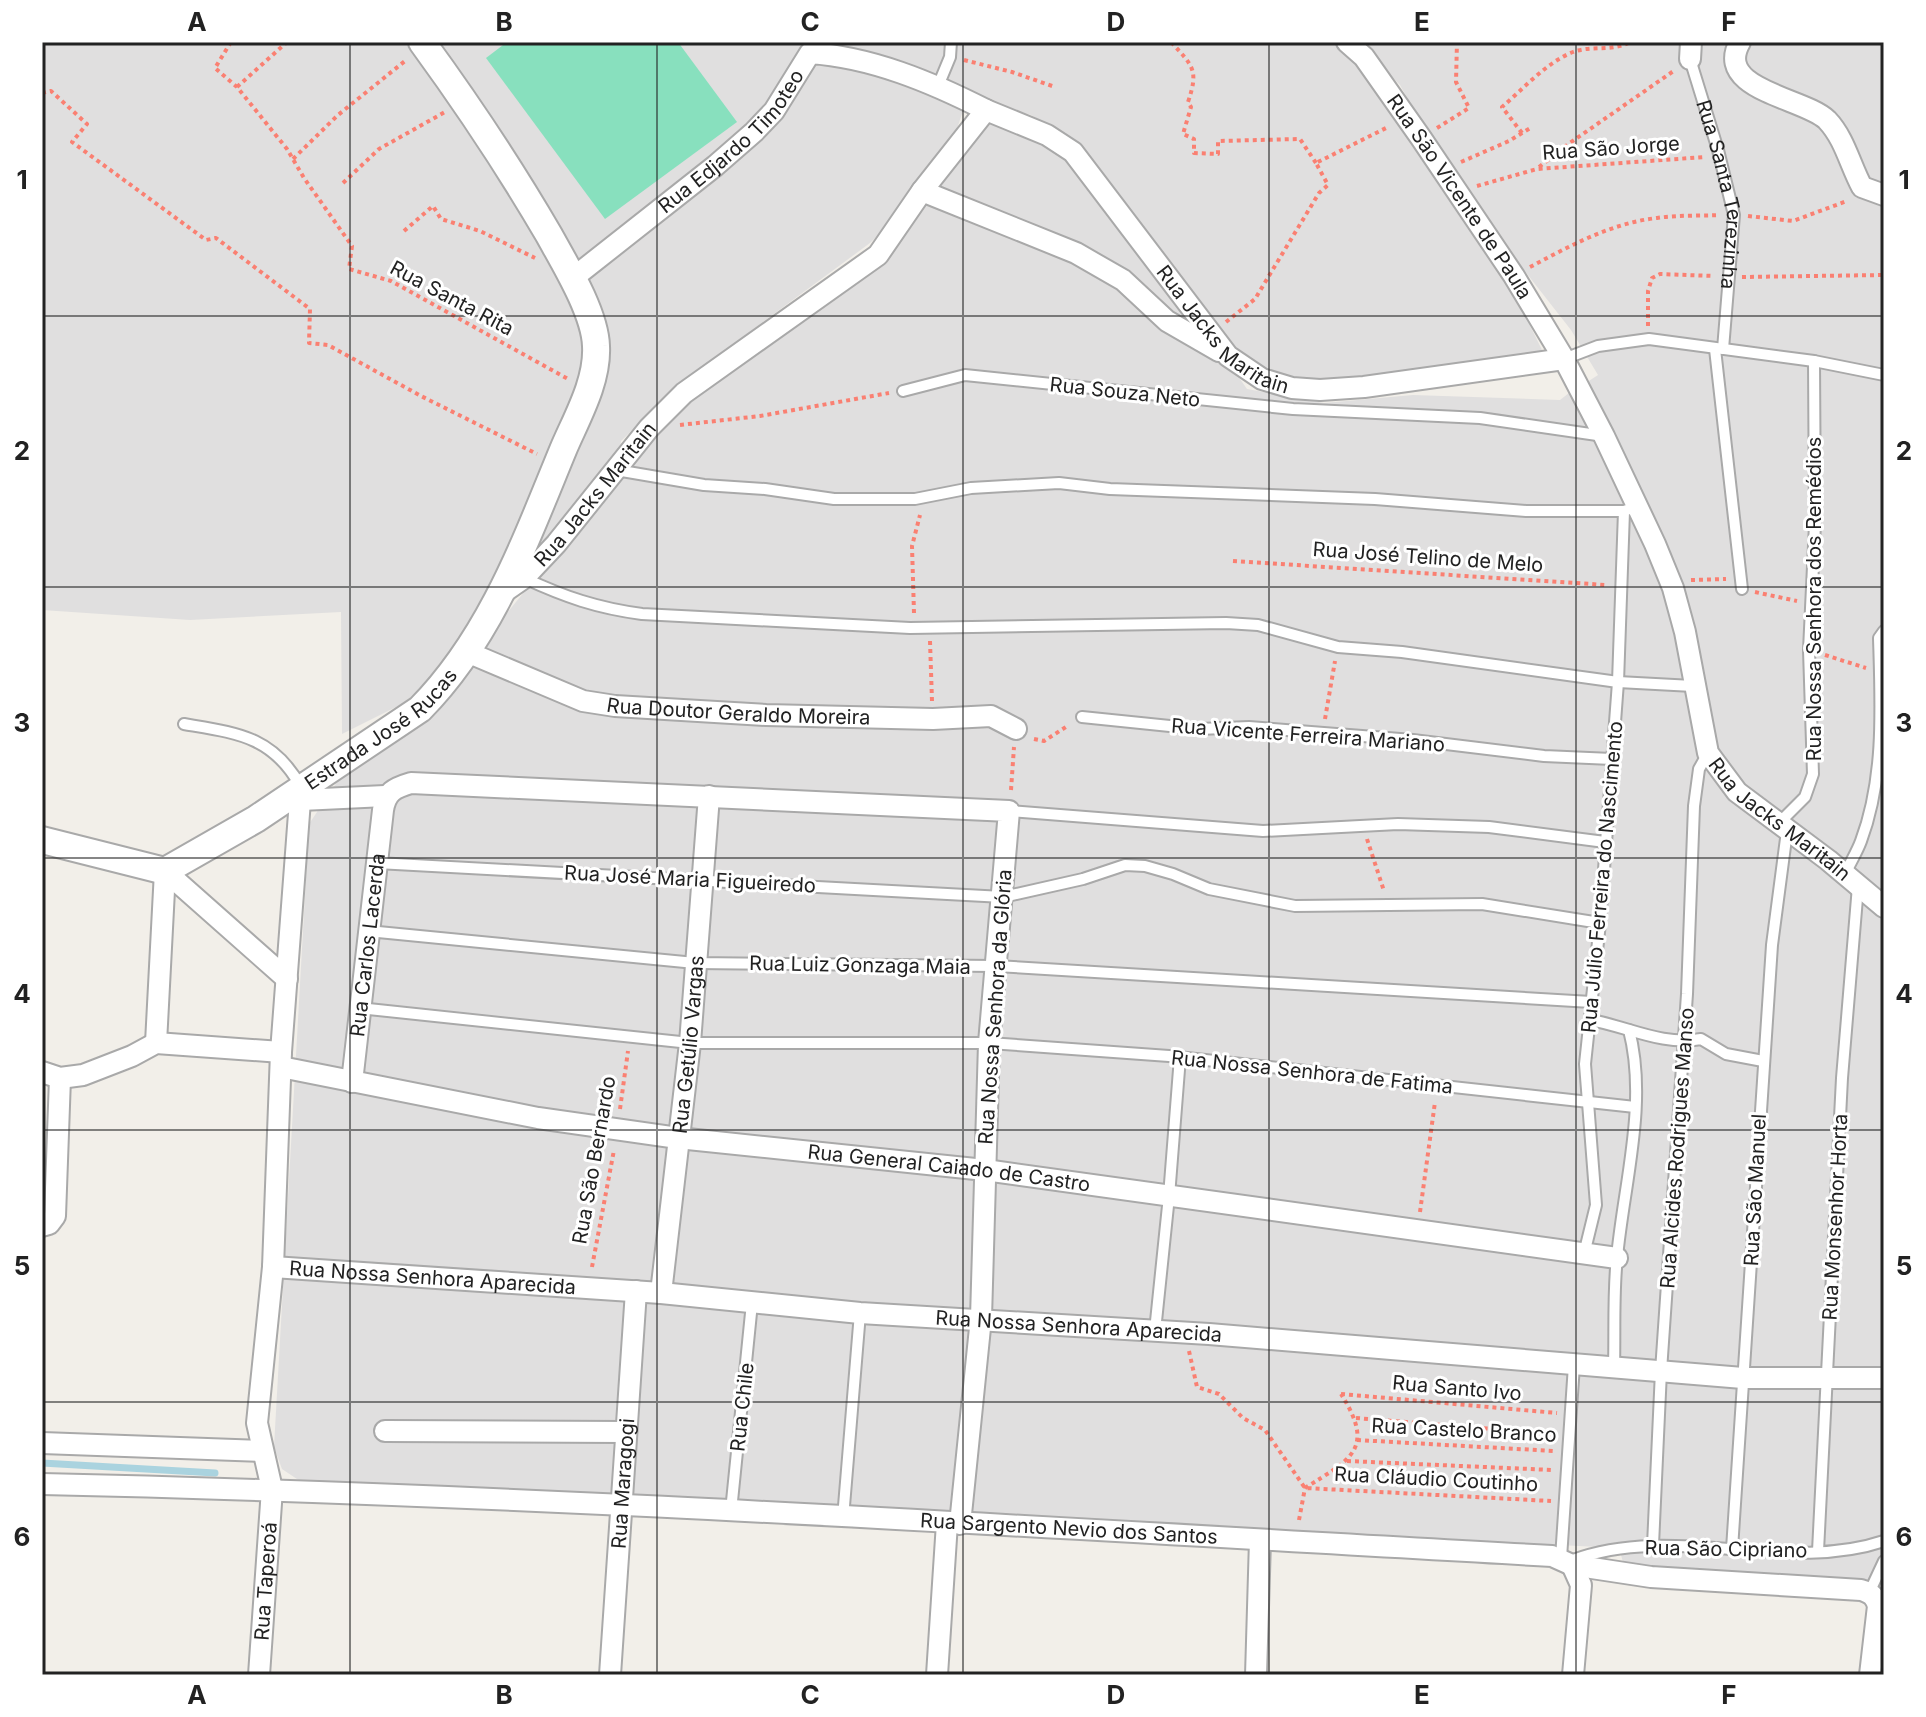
<svg xmlns="http://www.w3.org/2000/svg" width="1926" height="1717" viewBox="0 0 1926 1717" font-family="Inter,sans-serif">
  <style>
    .residential { fill: #e0dfdf; fill-rule: evenodd }
    .pitch { fill: #88e0be }
    .lines { fill: none; stroke-linecap: round; stroke-linejoin: round }
    .stream { stroke: #aad3df; stroke-width: 7 }
    .service-casing { stroke: #a9a9a9; stroke-width: 14 }
    .minor-casing { stroke: #a9a9a9; stroke-width: 24 }
    .tertiary-casing { stroke: #a9a9a9; stroke-width: 30 }
    .path { stroke: #fa8072; stroke-width: 4; stroke-dasharray: 4 4; stroke-linecap: butt }
    .service { stroke: #fff; stroke-width: 10 }
    .minor { stroke: #fff; stroke-width: 20 }
    .tertiary { stroke: #fff; stroke-width: 26 }
    .grid { fill: none; stroke: #222; stroke-width: 2; stroke-opacity: 0.55 }
    .labels { text-anchor: middle; dominant-baseline: central; stroke-width: 6; stroke-linejoin: round; paint-order: stroke }
    .street-label { font-size: 20px; fill: #222; stroke: #fff }
    .neatline { fill: none; stroke: #222; stroke-width: 3 }
    .grid-label { font-size: 26px; text-anchor: middle; font-weight: bold; fill: #222 }
  </style>
  <rect width="100%" height="100%" fill="#f2efe9"/>
  <!-- residential -->
  <path class="residential" d="M42,42H1338L1360,62L1509,283L1543,352L1464,373L1348,388L1253,374L1160,264L1247,389L1324,403L1413,395L1560,400L1569,393L1564,359L1578,388L1598,375L1571,330L1491,228L1459,192L1400,85L1357,42H1884V1587L1625,1569L1619,1548L300,1481L282,1469L274,1447L309,824L341,776L489,635L538,575L582,506L496,586L445,673L400,705L342,734L341,612L190,620L42,610ZM968,95L1031,115L1054,129L986,110L885,250L700,384L614,483L621,441L649,414L698,370L870,243L906,208L957,129Z"/>
  <!-- pitch -->
  <path class="pitch" d="M507,42H678L737,122L605,219L486,58Z"/>
  <g class="lines">
    <!-- stream -->
    <path class="stream" d="M42,1463L215,1473"/>
    <!-- service casing -->
    <g class="service-casing">
      <g id="service">
        <path id="s1" d="M1690,59L1718,150L1734,215L1723,349"/>
        <path d="M938,86L950,57L951,42"/>
        <path d="M1715,349L1742,589"/>
        <path d="M1564,359L1598,346L1649,339L1814,361L1884,375"/>
        <path d="M903,391L965,375L1293,409L1480,418L1604,436"/>
        <path d="M616,470L704,485L765,489L834,499H915L971,488L1059,483L1110,489L1375,499L1526,511H1624"/>
        <path d="M524,578C565,597 597,608 642,614L910,628L1226,623L1258,625L1338,647L1402,652L1618,682L1693,686"/>
        <path d="M1082,717L1199,729L1249,727L1413,740L1544,756L1612,759"/>
        <path d="M184,724C237,733 273,736 301,787"/>
        <path d="M1009,811L1263,831L1398,824L1489,827L1605,842"/>
        <path d="M1778,824L1805,797L1813,774L1809,650L1815,524L1814,361"/>
        <path d="M377,863L1003,897L1083,879L1125,865L1145,866L1173,874L1209,889L1295,906L1482,904L1600,923"/>
        <path d="M1845,874C1850,863 1857,852 1861,841C1885,777 1881,705 1879,638L1884,631"/>
        <path d="M368,931L695,963L996,966L1591,1002"/>
        <path d="M359,1008L690,1043H989L1169,1056L1635,1107"/>
        <path d="M1591,1020C1629,1027 1662,1046 1701,1039L1726,1054L1763,1061"/>
        <path d="M1584,1254L1596,1205L1585,1064L1600,923L1618,682L1624,511L1627,510"/>
        <path d="M1155,1331L1169,1196L1180,1057"/>
        <path d="M1614,1368C1615,1331 1613,1293 1617,1257C1624,1183 1648,1103 1629,1030"/>
        <path d="M731,1511L752,1303"/>
        <path d="M843,1518L860,1313"/>
        <path d="M1653,1545L1661,1371L1687,994L1694,806L1699,769L1708,753"/>
        <path d="M1732,1549L1772,945L1787,831"/>
        <path d="M1818,1551L1842,1078L1858,886"/>
        <path d="M1561,1558L1574,1365"/>
        <path d="M1573,1560C1673,1523 1786,1574 1884,1541"/>
        <path d="M1869,1593L1884,1561"/>
      </g>
    </g>
    <!-- minor casing -->
    <g class="minor-casing">
      <g id="minor">
        <path id="s2" d="M1347,42L1364,57L1421,138L1514,276L1564,359L1604,436L1655,544L1673,588L1685,632L1708,753L1737,792L1828,860L1884,907"/>
        <path d="M1740,42C1713,90 1805,98 1827,120C1845,139 1850,165 1862,187L1884,195"/>
        <path d="M1690,59L1691,42"/>
        <path d="M922,191L1076,253L1123,280L1167,321L1219,351"/>
        <path id="s3" d="M573,278L715,166L754,132L774,111L810,53C871,57 931,82 986,110"/>
        <path id="s4" d="M501,594L524,578L556,544L649,428L684,393L878,255L922,191L986,110L1047,135L1073,152L1228,356L1262,379L1292,388L1320,390L1364,387L1564,359"/>
        <path id="s5" d="M467,652L583,701L615,706L766,715L933,719L991,716L1016,729"/>
        <path d="M301,800L385,796"/>
        <path d="M165,871L287,979"/>
        <path d="M156,1043L165,871"/>
        <path id="s6" d="M281,1067L538,1118L678,1138L985,1170L1617,1258"/>
        <path d="M42,1072L60,1078L83,1075L132,1056L156,1043L281,1052"/>
        <path id="s7" d="M352,1082L383,810C386,792 394,788 411,783L1009,811L989,1043L981,1318L960,1524"/>
        <path d="M42,1226L49,1224L55,1216L60,1078"/>
        <path id="s8" d="M273,1267L661,1293L860,1313L1209,1334L1743,1378H1884"/>
        <path id="s9" d="M661,1293L690,1043L709,796"/>
        <path d="M385,1431L626,1432"/>
        <path d="M42,1443L261,1451"/>
        <path id="s10" d="M42,1484C546,1495 1049,1528 1552,1556L1572,1565L1651,1577L1861,1590C1871,1593 1875,1596 1878,1606L1870,1675"/>
        <path d="M1572,1565L1581,1585L1573,1675"/>
        <path id="s11" d="M259,1675L272,1489L257,1423L273,1267L281,1052L301,787"/>
        <path id="s12" d="M610,1675L636,1291"/>
        <path d="M937,1675L947,1523"/>
        <path d="M1256,1675L1260,1540"/>
      </g>
    </g>
    <!-- tertiary casing -->
    <g class="tertiary-casing">
      <g id="tertiary">
        <path id="s13" d="M42,840L165,871L256,819L420,709C491,637 525,542 563,450C576,419 598,382 596,346C595,313 565,264 549,235C510,168 468,105 422,42"/>
      </g>
    </g>
    <!-- path -->
    <g class="path">
      <path d="M231,42L215,68L237,87L287,149L304,178L352,246L349,269L391,281L568,379"/>
      <path d="M1171,42C1193,66 1199,70 1188,102L1191,107L1183,134L1194,139V153L1218,154V141L1300,139L1316,163"/>
      <path d="M964,60L1012,72L1055,87"/>
      <path d="M237,87L287,42"/>
      <path d="M42,93L51,91L87,124L72,142L206,240L216,238L310,309L309,343L328,345L421,396L537,454"/>
      <path d="M1437,128L1469,108L1456,82L1457,42"/>
      <path d="M1522,133L1502,107C1523,89 1547,62 1573,52C1592,45 1612,52 1630,42"/>
      <path d="M293,159L338,115L405,61"/>
      <path d="M1461,162L1509,141L1532,127"/>
      <path d="M1539,167L1567,145L1675,70"/>
      <path d="M343,183L379,149L445,112"/>
      <path d="M1477,186L1537,169L1705,157"/>
      <path d="M1748,216L1793,221L1847,201"/>
      <path d="M404,231L433,206L441,219L480,231L535,258"/>
      <path d="M1530,267C1570,246 1611,223 1657,218C1677,215 1699,216 1719,215"/>
      <path d="M1742,277L1884,275"/>
      <path d="M1226,322L1255,299L1319,193L1328,185L1316,163L1388,127"/>
      <path d="M1648,326V291L1652,278L1660,274L1714,276"/>
      <path d="M680,425L760,416L889,393"/>
      <path d="M1233,561L1606,585"/>
      <path d="M1691,580L1726,579"/>
      <path d="M1755,592L1797,601"/>
      <path d="M914,613L912,546L920,515"/>
      <path d="M930,641L932,701"/>
      <path d="M1825,655L1866,668"/>
      <path d="M1325,719L1335,661"/>
      <path d="M1034,739L1044,741L1069,725"/>
      <path d="M1011,790L1014,747"/>
      <path d="M1367,839L1384,891"/>
      <path d="M620,1109L628,1051"/>
      <path d="M1420,1212L1435,1102"/>
      <path d="M592,1267L614,1150"/>
      <path d="M1189,1351L1197,1387L1219,1394L1243,1418L1265,1430L1305,1488L1551,1501"/>
      <path d="M1341,1394L1557,1413"/>
      <path d="M1356,1418L1555,1434"/>
      <path d="M1357,1440L1554,1451"/>
      <path d="M1347,1461L1553,1470"/>
      <path d="M1299,1520L1305,1488C1351,1459 1376,1449 1341,1394"/>
    </g>
    <!-- service -->
    <use href="#service" class="service"/>
    <!-- minor -->
    <use href="#minor" class="minor"/>
    <!-- tertiary -->
    <use href="#tertiary" class="tertiary"/>
  </g>
  <!-- grid -->
  <path class="grid" d="M350,42V1675M657,42V1675M963,42V1675M1269,42V1675M1576,42V1675M42,316H1884M42,587H1884M42,858H1884M42,1130H1884M42,1402H1884"/>
  <g class="labels">
    <!-- street labels -->
    <g class="street-label">
      <text stroke="none"><textPath href="#s3" startOffset="210">Rua Edjardo Timoteo</textPath></text>
      <text transform="translate(1611 148) rotate(-4)">Rua São Jorge</text>
      <text stroke="none"><textPath href="#s1" startOffset="140">Rua Santa Terezinha</textPath></text>
      <text stroke="none"><textPath href="#s2" startOffset="192">Rua São Vicente de Paula</textPath></text>
      <text transform="translate(452 298) rotate(28)">Rua Santa Rita</text>
      <text stroke="none"><textPath href="#s4" startOffset="1024">Rua Jacks Maritain</textPath></text>
      <text transform="translate(1125 392) rotate(6)">Rua Souza Neto</text>
      <text stroke="none"><textPath href="#s4" startOffset="138">Rua Jacks Maritain</textPath></text>
      <text transform="translate(1428 557) rotate(4)">Rua José Telino de Melo</text>
      <text transform="translate(1814 599) rotate(-90)">Rua Nossa Senhora dos Remédios</text>
      <text stroke="none"><textPath href="#s5" startOffset="282">Rua Doutor Geraldo Moreira</textPath></text>
      <text stroke="none"><textPath href="#s13" startOffset="386">Estrada José Rucas</textPath></text>
      <text transform="translate(1308 735) rotate(4)">Rua Vicente Ferreira Mariano</text>
      <text stroke="none"><textPath href="#s2" startOffset="906">Rua Jacks Maritain</textPath></text>
      <text transform="translate(1602 877) rotate(-85)">Rua Júlio Ferreira do Nascimento</text>
      <text transform="translate(690 879) rotate(3)">Rua José Maria Figueiredo</text>
      <text stroke="none"><textPath href="#s7" startOffset="138">Rua Carlos Lacerda</textPath></text>
      <text transform="translate(860 965) rotate(1)">Rua Luiz Gonzaga Maia</text>
      <text transform="translate(995 1007) rotate(-86)">Rua Nossa Senhora da Glória</text>
      <text stroke="none"><textPath href="#s9" startOffset="250">Rua Getúlio Vargas</textPath></text>
      <text transform="translate(1312 1072) rotate(6)">Rua Nossa Senhora de Fatima</text>
      <text transform="translate(1677 1148) rotate(-86)">Rua Alcides Rodrigues Manso</text>
      <text transform="translate(594 1160) rotate(-80)">Rua São Bernardo</text>
      <text stroke="none"><textPath href="#s6" startOffset="676">Rua General Caiado de Castro</textPath></text>
      <text transform="translate(1755 1190) rotate(-87)">Rua São Manuel</text>
      <text transform="translate(1835 1217) rotate(-87)">Rua Monsenhor Horta</text>
      <text stroke="none"><textPath href="#s8" startOffset="160">Rua Nossa Senhora Aparecida</textPath></text>
      <text stroke="none"><textPath href="#s8" startOffset="808">Rua Nossa Senhora Aparecida</textPath></text>
      <text transform="translate(1457 1388) rotate(5)">Rua Santo Ivo</text>
      <text transform="translate(742 1407) rotate(-84)">Rua Chile</text>
      <text transform="translate(1464 1430) rotate(3)">Rua Castelo Branco</text>
      <text transform="translate(1436 1479) rotate(3)">Rua Cláudio Coutinho</text>
      <text stroke="none"><textPath href="#s12" startOffset="192">Rua Maragogi</textPath></text>
      <text stroke="none"><textPath href="#s10" startOffset="1028">Rua Sargento Nevio dos Santos</textPath></text>
      <text transform="translate(1726 1549) rotate(1)">Rua São Cipriano</text>
      <text stroke="none"><textPath href="#s11" startOffset="94">Rua Taperoá</textPath></text>
    </g>
  </g>
  <!-- border -->
  <rect width="1926" height="1717" fill="none" stroke="#ffffff" stroke-width="88"/>
  <rect x="44" y="44" width="1838" height="1629" class="neatline"/>
  <g class="grid-label">
    <text x="197" y="31">A</text>
    <text x="504" y="31">B</text>
    <text x="810" y="31">C</text>
    <text x="1116" y="31">D</text>
    <text x="1422" y="31">E</text>
    <text x="1729" y="31">F</text>
    <text x="22" y="189">1</text>
    <text x="1904" y="189">1</text>
    <text x="22" y="460">2</text>
    <text x="1904" y="460">2</text>
    <text x="22" y="732">3</text>
    <text x="1904" y="732">3</text>
    <text x="22" y="1003">4</text>
    <text x="1904" y="1003">4</text>
    <text x="22" y="1275">5</text>
    <text x="1904" y="1275">5</text>
    <text x="22" y="1546">6</text>
    <text x="1904" y="1546">6</text>
    <text x="197" y="1704">A</text>
    <text x="504" y="1704">B</text>
    <text x="810" y="1704">C</text>
    <text x="1116" y="1704">D</text>
    <text x="1422" y="1704">E</text>
    <text x="1729" y="1704">F</text>
  </g>
</svg>
